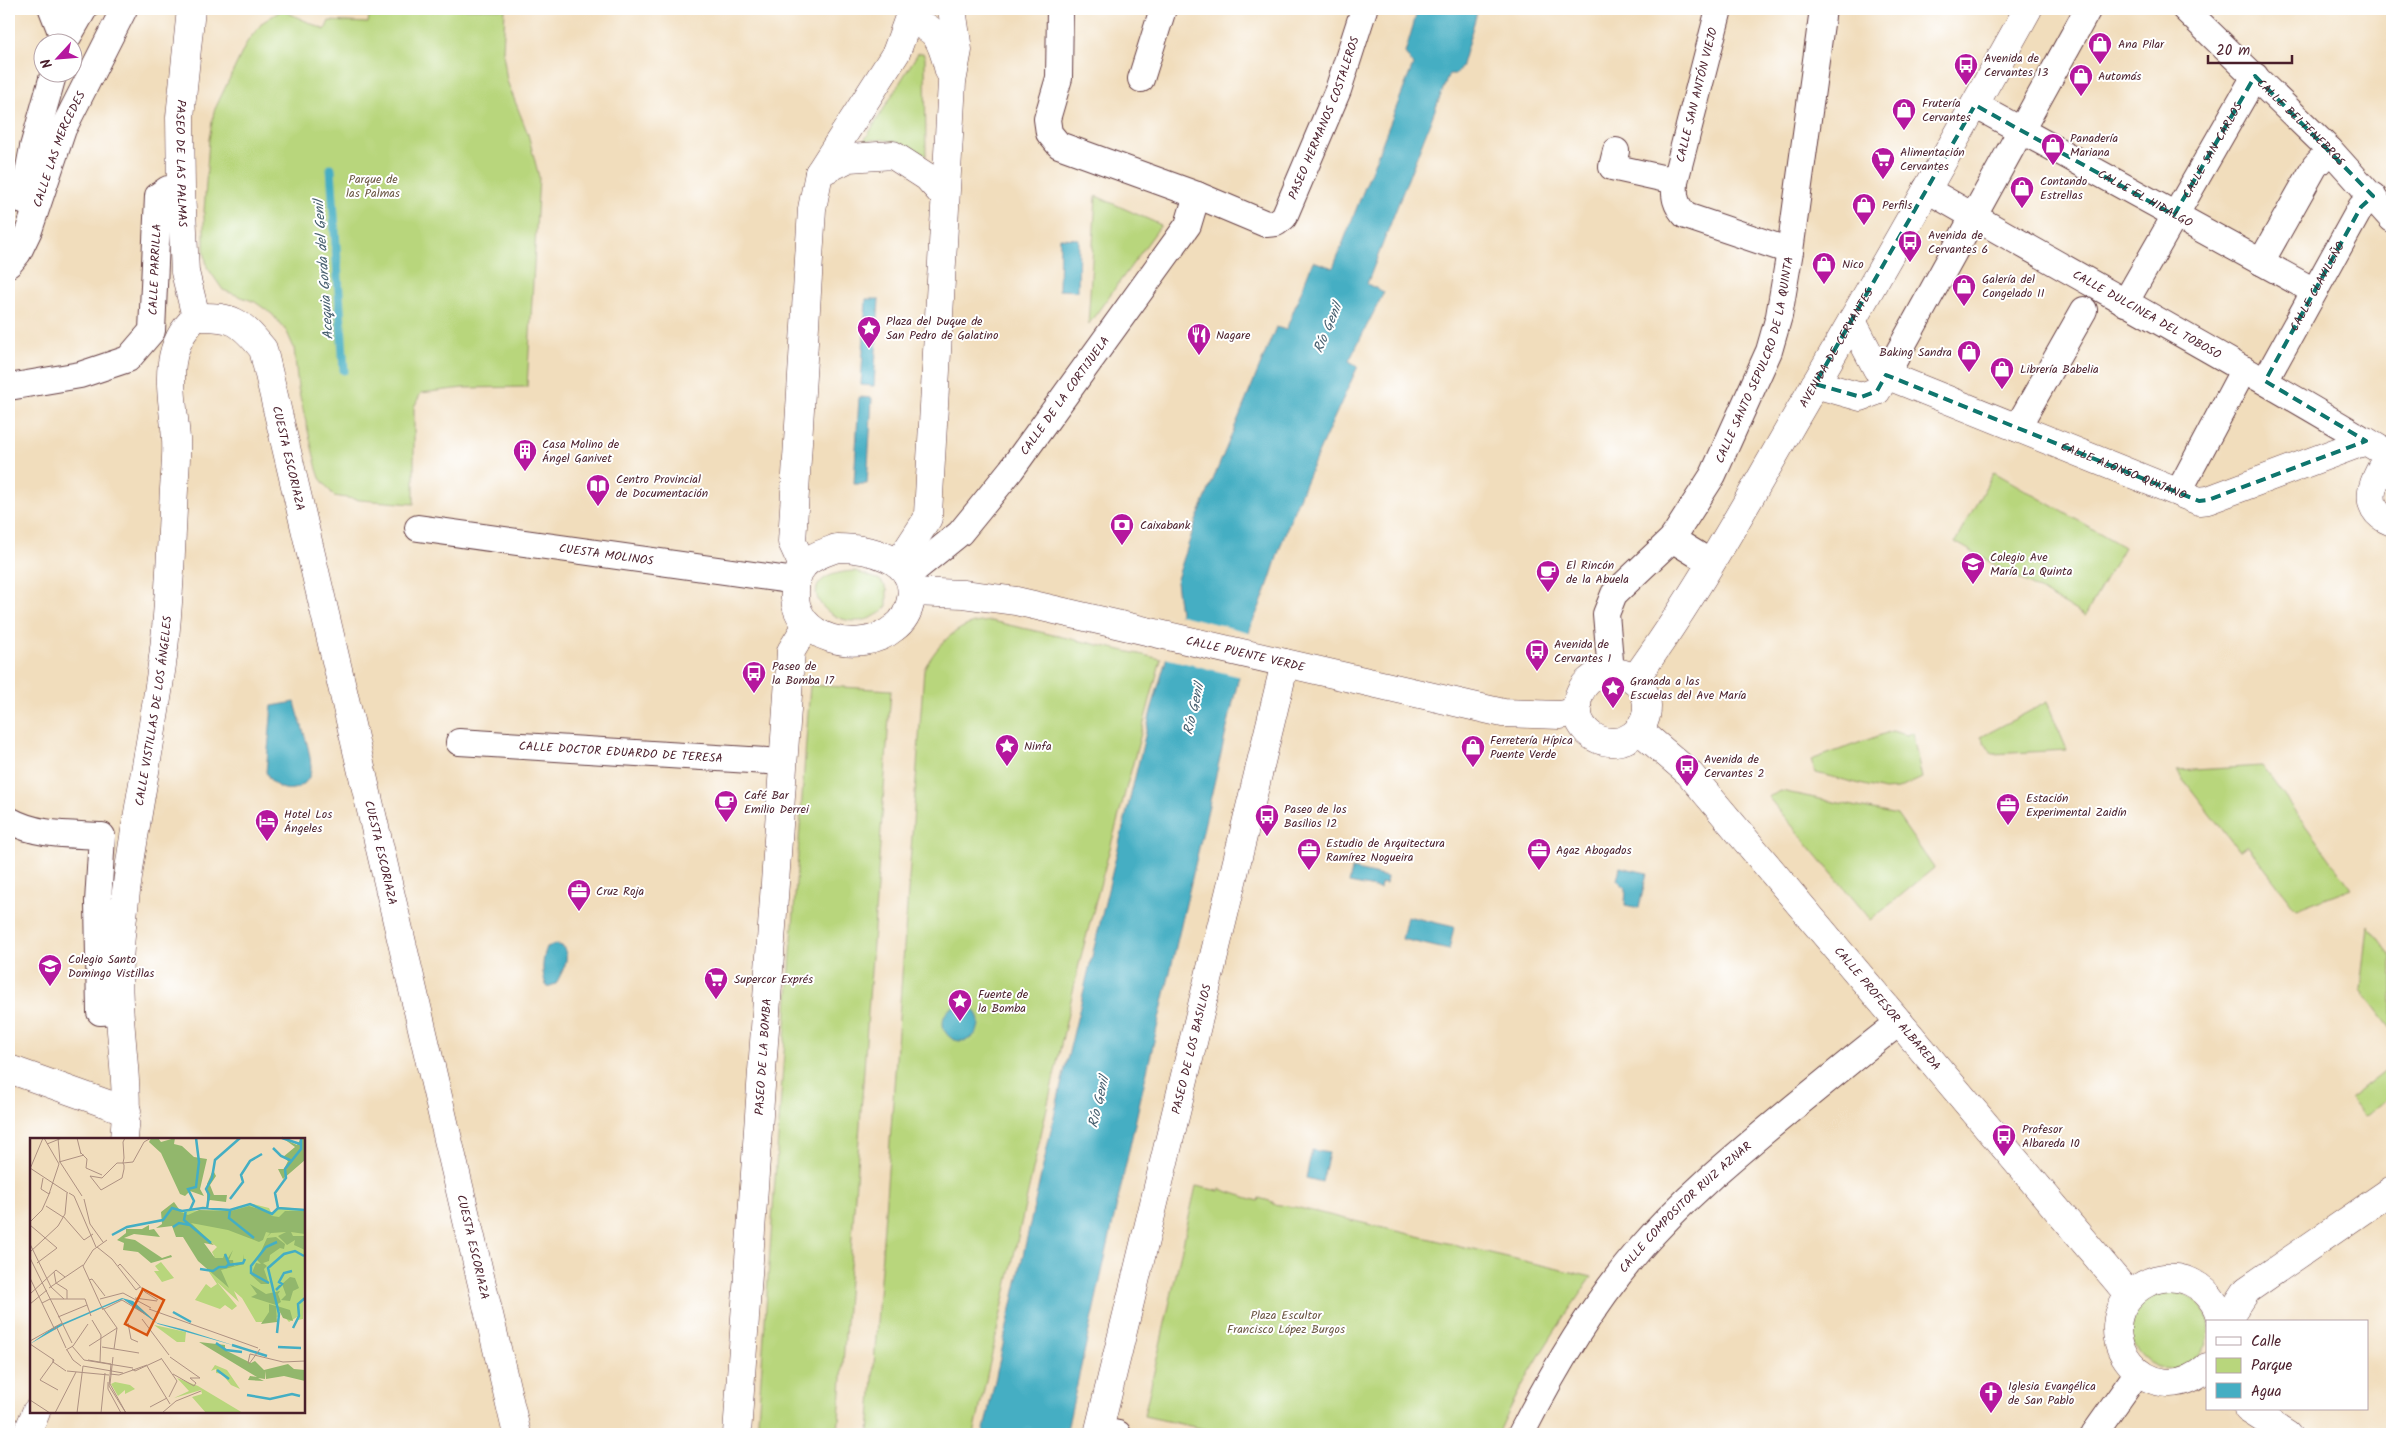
<svg xmlns="http://www.w3.org/2000/svg" width="2401" height="1443" viewBox="0 0 2401 1443" font-family="Kalam,sans-serif">
  <style>
    .green { fill: #b8d67c; stroke: #817a54 }
    .water { fill: #44aec3; stroke: #476677 }
    .pier { fill: #f1ddbc }
    .lines { fill: none; stroke-linecap: round; stroke-linejoin: round }
    .stream { stroke: #44aec3; stroke-width: 9 }
    .street-casing { stroke: #633c41; stroke-width: 28 }
    .secondary-casing { stroke: #633c41; stroke-width: 29 }
    .primary-casing { stroke: #633c41; stroke-width: 29 }
    .street { stroke: #fff; stroke-width: 26 }
    .secondary { stroke: #fff; stroke-width: 28 }
    .primary { stroke: #fff; stroke-width: 28 }
    .marked { fill: none; stroke: #0f766e; stroke-width: 4; stroke-dasharray: 10 6; stroke-linejoin: round }
    .labels { text-anchor: middle; dominant-baseline: central; stroke-width: 4; stroke-linejoin: round; paint-order: stroke }
    .poi-label { font-size: 12px; fill: #4a1f2b; stroke: #fff; text-anchor: start }
    .street-label { font-size: 12px; fill: #4a1f2b; stroke: #fff }
    .park-label { font-size: 12px; fill: #6b5643; stroke: #fff }
    .water-label { font-size: 14px; font-style: italic; fill: #475f6f; stroke: #fff }
    .inset-river { fill: none; stroke: #44aec3; stroke-width: 2.5 }
    .inset-road { fill: none; stroke: #ae9182; stroke-width: 1 }
    .view { fill: #d8530f; fill-opacity: 0.15; stroke: #d8530f; stroke-width: 2.5 }
    .inset-edge { fill: none; stroke: #4a1f2b; stroke-width: 2.5 }
  </style>
  <rect width="100%" height="100%" fill="#fff"/>
  <filter id="ink" filterUnits="userSpaceOnUse"><feTurbulence type="fractalNoise" baseFrequency=".02" numOctaves="2"/><feDisplacementMap in="SourceGraphic" scale="10" xChannelSelector="R" yChannelSelector="G"/><feConvolveMatrix kernelMatrix="1 2 1 2 8 2 1 2 1" color-interpolation-filters="sRGB"/></filter>
  <filter id="wash" filterUnits="userSpaceOnUse"><feTurbulence type="fractalNoise" baseFrequency=".0096" numOctaves="4" result="noise"/><feDisplacementMap in="SourceGraphic" scale="20" xChannelSelector="R" yChannelSelector="G"/><feGaussianBlur stdDeviation="1.12" result="paint"/><feColorMatrix in="noise" values="0 0 0 0 0 0 0 0 0 0 0 0 0 0 0 0 0 1.4 0 .05"/><feComposite in="paint" operator="in"/></filter>
  <g filter="url(#wash)">
    <rect width="100%" height="100%" fill="#f1ddbc"/>
    <!-- green -->
    <g class="green">
      <path d="M370,9H505L503,52L507,81L528,134L539,177L527,387L463,388L421,393L414,407V504L360,500L334,496L320,478L317,469L298,388L294,348L287,332L272,314L255,302L223,290L207,267L204,249V212L209,139L214,111L247,42L263,22L282,10L325,30L329,21L368,23Z"/>
      <path d="M918,53H923L925,57L926,156C905,143 889,137 864,141Z"/>
      <path d="M1096,196L1161,225L1088,325Z"/>
      <path d="M1994,472L2124,547L2085,616L1955,542Z"/>
      <path d="M855,571L880,580L887,589V606C846,653 770,575 855,571Z"/>
      <path d="M991,621L1161,659L1080,960L974,1434H869L924,669C934,651 948,633 968,625C974,622 984,622 991,621Z"/>
      <path d="M810,685L891,690L838,1434H757Z"/>
      <path d="M2047,702L2067,750L1992,754L1981,737Z"/>
      <path d="M1892,731L1907,735L1912,732L1922,778L1898,789L1884,790L1816,773L1811,760Z"/>
      <path d="M2262,766L2351,888L2296,909L2247,845L2239,851L2177,771Z"/>
      <path d="M1781,791L1897,815L1934,868L1871,920L1768,797Z"/>
      <path d="M2368,925L2392,957V1030L2361,990Z"/>
      <path d="M2392,1065V1094L2364,1116L2350,1098Z"/>
      <path d="M1196,1186L1219,1191L1220,1189L1258,1201L1259,1198L1273,1202V1204L1295,1207L1592,1277C1556,1327 1523,1378 1498,1434H1227L1144,1416Z"/>
      <circle cx="2170" cy="1330" r="39"/>
    </g>
    <!-- water -->
    <g class="water">
      <path d="M1418,9H1478L1461,68L1456,74H1449L1367,284L1384,292L1349,361L1358,366C1333,421 1307,475 1286,531C1274,563 1267,595 1251,625L1140,1101L1066,1434H983L1062,1081L1151,711L1180,612L1176,582L1196,521L1276,327L1286,330L1313,261L1333,268L1413,65L1405,53Z"/>
      <path d="M1060,238L1079,239L1078,291L1059,290Z"/>
      <path d="M866,299H879L874,386L861,385Z"/>
      <path d="M859,397L872,398L867,484H854Z"/>
      <path d="M295,702C300,723 310,746 311,767C312,790 278,801 266,772L272,706Z"/>
      <path d="M1620,867L1647,873L1639,908L1625,905L1626,888L1617,880Z"/>
      <path d="M1352,869L1387,877L1386,884L1381,883L1380,889L1349,883Z"/>
      <path d="M1407,916L1454,927L1449,950L1402,939Z"/>
      <path d="M555,944L562,946C572,958 562,971 556,984L547,987C541,975 542,959 547,947Z"/>
      <circle cx="961" cy="1023" r="18"/>
      <path d="M1312,1150L1329,1153L1322,1182L1306,1178Z"/>
    </g>
    <!-- pier -->
    <path class="pier" d="M1177,614L1252,633L1241,677L1165,658Z"/>
    <g class="lines">
      <!-- stream -->
      <path class="stream" d="M331,168L344,370"/>
    </g>
  </g>
  <g filter="url(#ink)">
    <g class="lines">
      <!-- street casing -->
      <g class="street-casing">
        <g id="street">
          <path d="M52,9L65,42"/>
          <path id="s1" d="M1060,9L1059,78L1047,119L1049,133L1059,145L1197,195L1266,224L1276,223L1284,217L1338,90L1364,9"/>
          <path d="M1719,9L1675,181C1674,196 1675,205 1686,216L1790,251"/>
          <path id="s2" d="M2185,9L2330,150L2392,219"/>
          <path d="M65,42L84,9"/>
          <path d="M1141,79L1163,9"/>
          <path id="s3" d="M1975,105L2314,291"/>
          <path d="M1616,151L1612,167L1675,181"/>
          <path id="s4" d="M1926,189C2072,274 2222,354 2366,441"/>
          <path d="M30,205L23,200L33,147L54,72"/>
          <path d="M2261,262L2315,166L2330,150"/>
          <path id="s5" d="M9,264L18,253L29,230L63,129L124,9"/>
          <path id="s6" d="M2125,303L2255,76"/>
          <path d="M1886,375L2088,9"/>
          <path id="s7" d="M2265,381L2361,207L2373,196"/>
          <path id="s8" d="M9,387L80,375L128,359L152,331L158,196L168,189L181,190"/>
          <path d="M2017,428L2084,310"/>
          <path d="M2178,493L2244,369"/>
          <path id="s9" d="M418,528L796,581"/>
          <path d="M1672,539L1711,563"/>
          <path id="s10" d="M907,576L960,533L978,511L1011,470L1188,225L1197,195"/>
          <path id="s11" d="M1611,672L1606,614L1614,594L1672,539L1713,475L1769,351L1779,316L1790,251L1823,9"/>
          <path id="s12" d="M459,742L783,762"/>
          <path d="M9,820C37,836 70,834 102,836L98,902L100,1012L118,1011"/>
          <path d="M1099,1430L1118,1434"/>
          <path id="s13" d="M1521,1434C1553,1371 1592,1305 1639,1250C1685,1196 1740,1152 1794,1107C1829,1079 1864,1049 1900,1022"/>
          <path d="M2094,1434L2138,1372"/>
        </g>
      </g>
      <!-- secondary casing -->
      <g class="secondary-casing">
        <g id="secondary">
          <path id="s14" d="M191,9L180,117L181,190L185,272L196,317"/>
          <path id="s15" d="M196,317C233,316 240,321 263,349L517,1434"/>
          <path id="s16" d="M1852,321L1877,369L1886,375L2199,501L2208,500L2366,441L2389,455"/>
          <path d="M1815,384L1861,397L1877,391L1886,375"/>
          <path d="M2392,450C2378,473 2354,507 2392,522"/>
          <path id="s17" d="M1639,730L1689,773L2129,1295"/>
          <path d="M9,1069L127,1111"/>
          <path id="s18" d="M124,1139C131,1079 115,1020 119,960C126,858 150,758 163,657C170,601 171,545 174,489C175,473 177,456 176,439C173,395 159,351 196,317"/>
          <path d="M2226,1322L2247,1290L2392,1190"/>
          <path d="M2207,1367C2150,1419 2080,1330 2140,1287C2153,1278 2170,1275 2186,1280C2205,1287 2218,1303 2221,1322"/>
          <path d="M2248,1409L2287,1434"/>
          <path d="M27,1434L36,1412"/>
          <path id="s19" d="M1098,1434L1285,663"/>
        </g>
      </g>
      <!-- primary casing -->
      <g class="primary-casing">
        <g id="primary">
          <path d="M909,22C939,26 942,45 949,71"/>
          <path d="M819,173L849,158L893,155L927,177L945,197"/>
          <path d="M837,548C868,548 918,558 911,599C909,611 904,621 894,628C861,656 791,640 795,590C795,582 798,571 804,565C812,556 826,552 837,548Z"/>
          <path d="M898,564L928,518V514L952,82L958,50L952,9"/>
          <path d="M803,566L792,542L812,209L819,173L896,53L912,9"/>
          <path id="s20" d="M912,592L963,594L1016,601L1503,713L1560,715L1578,711"/>
          <circle cx="1612" cy="707" r="35"/>
          <path id="s21" d="M1634,680C1695,596 1745,506 1796,417C1875,282 1952,146 2028,9"/>
          <path id="s22" d="M737,1434L791,651L807,625"/>
        </g>
      </g>
      <!-- street -->
      <use href="#street" class="street"/>
      <!-- secondary -->
      <use href="#secondary" class="secondary"/>
      <!-- primary -->
      <use href="#primary" class="primary"/>
    </g>
  </g>
  <!-- marked area -->
  <path class="marked" d="M2255,76L2373,196L2361,207L2265,381L2366,441L2208,500L2199,501L1886,375L1877,391L1861,397L1815,384L1975,105L2174,215Z"/>
  <!-- icons -->
  <defs>
    <g id="shop-pin" transform="scale(1.25)"><path d="M0 17L-7.5 6A9.5 9.5 0 1 1 7.5 6Z" fill="#b5179e" stroke="#fff"/><path d="M-5-2.5h2.3a2.7 3.5 0 0 1 5.4 0H5L5.5 6h-11ZM-1.5-2.5h3a1.5 2.3 0 0 0-3 0Z" fill="#fff"/></g>
    <g id="bus-pin" transform="scale(1.25)"><path d="M0 17L-7.5 6A9.5 9.5 0 1 1 7.5 6Z" fill="#b5179e" stroke="#fff"/><path d="M-5-6H5V4H4V6H2V4H-2V6H-4V4H-5ZM-3.5-4V0h7V-4ZM-3.5 1.2v1.5H-2V1.2ZM2 1.2v1.5H3.5V1.2Z" fill="#fff"/></g>
    <g id="supermarket-pin" transform="scale(1.25)"><path d="M0 17L-7.5 6A9.5 9.5 0 1 1 7.5 6Z" fill="#b5179e" stroke="#fff"/><path d="M-6-5.5h2.5l.6 2H6L4.5 2H-2.5L-4.4-4H-6ZM-1.5 3.2a1.3 1.3 0 1 0 .1 0ZM3 3.2a1.3 1.3 0 1 0 .1 0Z" fill="#fff"/></g>
    <g id="sight-pin" transform="scale(1.25)"><path d="M0 17L-7.5 6A9.5 9.5 0 1 1 7.5 6Z" fill="#b5179e" stroke="#fff"/><path d="M0-6L1.8-2.2L6-1.7L2.9 1.2L3.7 5.4L0 3.3L-3.7 5.4L-2.9 1.2L-6-1.7L-1.8-2.2Z" fill="#fff"/></g>
    <g id="restaurant-pin" transform="scale(1.25)"><path d="M0 17L-7.5 6A9.5 9.5 0 1 1 7.5 6Z" fill="#b5179e" stroke="#fff"/><path d="M-5-6h1v4h1v-4h1v4h1v-4h1v5L-1.5 .5V6h-2V.5L-5-1ZM5-6V6H3V1.5H1.5Q1.5-4 5-6Z" fill="#fff"/></g>
    <g id="building-pin" transform="scale(1.25)"><path d="M0 17L-7.5 6A9.5 9.5 0 1 1 7.5 6Z" fill="#b5179e" stroke="#fff"/><path d="M-4-6H4V6H1V3H-1V6H-4ZM-2.5-4.3h1.7v1.8h-1.7ZM.8-4.3h1.7v1.8H.8ZM-2.5-1h1.7V.8h-1.7ZM.8-1h1.7V.8H.8Z" fill="#fff"/></g>
    <g id="library-pin" transform="scale(1.25)"><path d="M0 17L-7.5 6A9.5 9.5 0 1 1 7.5 6Z" fill="#b5179e" stroke="#fff"/><path d="M-6-4Q-3-5.5-.7-3.5V5Q-3 3-6 4ZM6-4Q3-5.5 .7-3.5V5Q3 3 6 4Z" fill="#fff"/></g>
    <g id="bank-pin" transform="scale(1.25)"><path d="M0 17L-7.5 6A9.5 9.5 0 1 1 7.5 6Z" fill="#b5179e" stroke="#fff"/><path d="M-6-4H6V4H-6ZM0-2.3a2.3 2.3 0 1 0 0 4.6a2.3 2.3 0 1 0 0-4.6Z" fill="#fff"/></g>
    <g id="school-pin" transform="scale(1.25)"><path d="M0 17L-7.5 6A9.5 9.5 0 1 1 7.5 6Z" fill="#b5179e" stroke="#fff"/><path d="M0-5L7-2L0 1L-7-2ZM-4 1L0 2.5L4 1V4Q0 6-4 4Z" fill="#fff"/></g>
    <g id="cafe-pin" transform="scale(1.25)"><path d="M0 17L-7.5 6A9.5 9.5 0 1 1 7.5 6Z" fill="#b5179e" stroke="#fff"/><path d="M-5.5-4.5H6V0H3Q3 3.5 0 3.5H-2.5Q-5.5 3.5-5.5 0ZM3-3.2v2h1.7v-2ZM-6 4.5H4V6H-6Z" fill="#fff"/></g>
    <g id="office-pin" transform="scale(1.25)"><path d="M0 17L-7.5 6A9.5 9.5 0 1 1 7.5 6Z" fill="#b5179e" stroke="#fff"/><path d="M-6-3h4V-5.5h4V-3h4V5H-6ZM-1-4.5V-3h2v-1.5ZM-6 0V1H6V0Z" fill="#fff"/></g>
    <g id="hotel-pin" transform="scale(1.25)"><path d="M0 17L-7.5 6A9.5 9.5 0 1 1 7.5 6Z" fill="#b5179e" stroke="#fff"/><path d="M-6-4.5h1.5V1H6V5H4.5V3h-9V5H-6ZM-4 0a1.8 1.8 0 1 1 3.6 0ZM.5 0V-2.5h3Q6-2.5 6 0Z" fill="#fff"/></g>
    <g id="church-pin" transform="scale(1.25)"><path d="M0 17L-7.5 6A9.5 9.5 0 1 1 7.5 6Z" fill="#b5179e" stroke="#fff"/><path d="M-1.2-6h2.4v3.5h3.3v2.4h-3.3V6h-2.4V-.1h-3.3v-2.4h3.3Z" fill="#fff"/></g>
  </defs>
  <g fill-rule="evenodd">
    <use href="#shop-pin" x="2100" y="44"/>
    <use href="#bus-pin" x="1966" y="65"/>
    <use href="#shop-pin" x="2081" y="76"/>
    <use href="#shop-pin" x="1904" y="110"/>
    <use href="#shop-pin" x="2053" y="145"/>
    <use href="#supermarket-pin" x="1883" y="159"/>
    <use href="#shop-pin" x="2022" y="188"/>
    <use href="#shop-pin" x="1864" y="205"/>
    <use href="#bus-pin" x="1910" y="242"/>
    <use href="#shop-pin" x="1824" y="264"/>
    <use href="#shop-pin" x="1964" y="286"/>
    <use href="#sight-pin" x="869" y="328"/>
    <use href="#restaurant-pin" x="1199" y="335"/>
    <use href="#shop-pin" x="1969" y="352"/>
    <use href="#shop-pin" x="2002" y="369"/>
    <use href="#building-pin" x="525" y="451"/>
    <use href="#library-pin" x="598" y="486"/>
    <use href="#bank-pin" x="1122" y="525"/>
    <use href="#school-pin" x="1973" y="564"/>
    <use href="#cafe-pin" x="1548" y="572"/>
    <use href="#bus-pin" x="1537" y="651"/>
    <use href="#bus-pin" x="754" y="673"/>
    <use href="#sight-pin" x="1613" y="688"/>
    <use href="#sight-pin" x="1007" y="746"/>
    <use href="#shop-pin" x="1473" y="747"/>
    <use href="#bus-pin" x="1687" y="766"/>
    <use href="#cafe-pin" x="726" y="802"/>
    <use href="#office-pin" x="2008" y="805"/>
    <use href="#bus-pin" x="1267" y="816"/>
    <use href="#hotel-pin" x="267" y="821"/>
    <use href="#office-pin" x="1309" y="850"/>
    <use href="#office-pin" x="1539" y="850"/>
    <use href="#office-pin" x="579" y="891"/>
    <use href="#school-pin" x="50" y="966"/>
    <use href="#supermarket-pin" x="716" y="979"/>
    <use href="#sight-pin" x="960" y="1001"/>
    <use href="#bus-pin" x="2004" y="1136"/>
    <use href="#church-pin" x="1991" y="1393"/>
  </g>
  <g class="labels">
    <!-- poi labels -->
    <g class="poi-label">
      <text x="2118" y="44">Ana Pilar</text>
      <text x="1984" y="58">Avenida de<tspan x="1984" dy="14">Cervantes 13</tspan></text>
      <text x="2098" y="76">Automás</text>
      <text x="1922" y="103">Frutería<tspan x="1922" dy="14">Cervantes</tspan></text>
      <text x="2070" y="138">Panadería<tspan x="2070" dy="14">Mariana</tspan></text>
      <text x="1900" y="152">Alimentación<tspan x="1900" dy="14">Cervantes</tspan></text>
      <text x="2040" y="181">Contando<tspan x="2040" dy="14">Estrellas</tspan></text>
      <text x="1882" y="205">Perfils</text>
      <text x="1928" y="235">Avenida de<tspan x="1928" dy="14">Cervantes 6</tspan></text>
      <text x="1842" y="264">Nico</text>
      <text x="1982" y="279">Galería del<tspan x="1982" dy="14">Congelado II</tspan></text>
      <text x="886" y="321">Plaza del Duque de<tspan x="886" dy="14">San Pedro de Galatino</tspan></text>
      <text x="1216" y="335">Nagare</text>
      <text x="1952" y="352" text-anchor="end">Baking Sandra</text>
      <text x="2020" y="369">Librería Babelia</text>
      <text x="542" y="444">Casa Molino de<tspan x="542" dy="14">Ángel Ganivet</tspan></text>
      <text x="616" y="479">Centro Provincial<tspan x="616" dy="14">de Documentación</tspan></text>
      <text x="1140" y="525">Caixabank</text>
      <text x="1990" y="557">Colegio Ave<tspan x="1990" dy="14">María La Quinta</tspan></text>
      <text x="1566" y="565">El Rincón<tspan x="1566" dy="14">de la Abuela</tspan></text>
      <text x="1554" y="644">Avenida de<tspan x="1554" dy="14">Cervantes 1</tspan></text>
      <text x="772" y="666">Paseo de<tspan x="772" dy="14">la Bomba 17</tspan></text>
      <text x="1630" y="681">Granada a las<tspan x="1630" dy="14">Escuelas del Ave María</tspan></text>
      <text x="1490" y="740">Ferretería Hípica<tspan x="1490" dy="14">Puente Verde</tspan></text>
      <text x="1024" y="746">Ninfa</text>
      <text x="1704" y="759">Avenida de<tspan x="1704" dy="14">Cervantes 2</tspan></text>
      <text x="744" y="795">Café Bar<tspan x="744" dy="14">Emilio Derrei</tspan></text>
      <text x="2026" y="798">Estación<tspan x="2026" dy="14">Experimental Zaidín</tspan></text>
      <text x="1284" y="809">Paseo de los<tspan x="1284" dy="14">Basilios 12</tspan></text>
      <text x="284" y="814">Hotel Los<tspan x="284" dy="14">Ángeles</tspan></text>
      <text x="1326" y="843">Estudio de Arquitectura<tspan x="1326" dy="14">Ramírez Nogueira</tspan></text>
      <text x="1556" y="850">Agaz Abogados</text>
      <text x="596" y="891">Cruz Roja</text>
      <text x="68" y="959">Colegio Santo<tspan x="68" dy="14">Domingo Vistillas</tspan></text>
      <text x="734" y="979">Supercor Exprés</text>
      <text x="978" y="994">Fuente de<tspan x="978" dy="14">la Bomba</tspan></text>
      <text x="2022" y="1129">Profesor<tspan x="2022" dy="14">Albareda 10</tspan></text>
      <text x="2008" y="1386">Iglesia Evangélica<tspan x="2008" dy="14">de San Pablo</tspan></text>
    </g>
    <!-- street labels -->
    <g class="street-label">
      <text transform="translate(1697 95) rotate(-76)">CALLE SAN ANTÓN VIEJO</text>
      <text stroke="none"><textPath href="#s1" startOffset="490">PASEO HERMANOS COSTALEROS</textPath></text>
      <text stroke="none"><textPath href="#s2" startOffset="162">CALLE BELTENEBROS</textPath></text>
      <text stroke="none"><textPath href="#s5" startOffset="126">CALLE LAS MERCEDES</textPath></text>
      <text stroke="none"><textPath href="#s6" startOffset="176">CALLE SAN CARLOS</textPath></text>
      <text stroke="none"><textPath href="#s14" startOffset="155">PASEO DE LAS PALMAS</textPath></text>
      <text stroke="none"><textPath href="#s3" startOffset="194">CALLE EL HIDALGO</textPath></text>
      <text stroke="none"><textPath href="#s8" startOffset="221">CALLE PARRILLA</textPath></text>
      <text stroke="none"><textPath href="#s7" startOffset="108">CALLE CLAVILEÑO</textPath></text>
      <text stroke="none"><textPath href="#s4" startOffset="254">CALLE DULCINEA DEL TOBOSO</textPath></text>
      <text stroke="none"><textPath href="#s21" startOffset="389">AVENIDA DE CERVANTES</textPath></text>
      <text stroke="none"><textPath href="#s11" startOffset="359">CALLE SANTO SEPULCRO DE LA QUINTA</textPath></text>
      <text stroke="none"><textPath href="#s10" startOffset="241">CALLE DE LA CORTIJUELA</textPath></text>
      <text stroke="none"><textPath href="#s15" startOffset="191">CUESTA ESCORIAZA</textPath></text>
      <text stroke="none"><textPath href="#s16" startOffset="321">CALLE ALONSO QUIJANO</textPath></text>
      <text stroke="none"><textPath href="#s9" startOffset="190">CUESTA MOLINOS</textPath></text>
      <text stroke="none"><textPath href="#s20" startOffset="340">CALLE PUENTE VERDE</textPath></text>
      <text stroke="none"><textPath href="#s18" startOffset="431">CALLE VISTILLAS DE LOS ÁNGELES</textPath></text>
      <text stroke="none"><textPath href="#s12" startOffset="162">CALLE DOCTOR EDUARDO DE TERESA</textPath></text>
      <text stroke="none"><textPath href="#s15" startOffset="596">CUESTA ESCORIAZA</textPath></text>
      <text stroke="none"><textPath href="#s17" startOffset="374">CALLE PROFESOR ALBAREDA</textPath></text>
      <text stroke="none"><textPath href="#s19" startOffset="396">PASEO DE LOS BASILIOS</textPath></text>
      <text stroke="none"><textPath href="#s22" startOffset="378">PASEO DE LA BOMBA</textPath></text>
      <text stroke="none"><textPath href="#s13" startOffset="282">CALLE COMPOSITOR RUIZ AZNAR</textPath></text>
      <text stroke="none"><textPath href="#s15" startOffset="1001">CUESTA ESCORIAZA</textPath></text>
    </g>
    <!-- park labels -->
    <g class="park-label">
      <text x="373" y="179">Parque de<tspan x="373" dy="14">las Palmas</tspan></text>
      <text x="1286" y="1315">Plaza Escultor<tspan x="1286" dy="14">Francisco López Burgos</tspan></text>
    </g>
    <!-- water labels -->
    <g class="water-label">
      <text transform="translate(324 270) rotate(-94)">Acequia Gorda del Genil</text>
      <text transform="translate(1328 328) rotate(-67)">Río Genil</text>
      <text transform="translate(1194 709) rotate(-77)">Río Genil</text>
      <text transform="translate(1099 1102) rotate(-77)">Río Genil</text>
    </g>
  </g>
  <!-- overview -->
  <g transform="translate(30 1138)">
    <rect width="275" height="275" fill="#f1ddbc"/>
    <path d="M223,66L239,70L242,76L249,69L275,71L273,181L268,182L267,179L259,184L249,173V178L238,184H226L212,160L204,153L209,164L187,144L207,168L202,172L195,167L190,171L165,162L176,146L181,150L187,146L179,134L184,118L182,114L187,109L154,81L151,73L202,72ZM131,124L144,140L132,144L124,133H129L125,128ZM124,187L156,194L155,204H147ZM185,227L197,232L210,251L201,247L192,236L186,235V231L181,233ZM147,240L168,248L213,275H176L162,259L172,256L171,252L144,260L159,253ZM85,244L100,247L105,251L95,256V252L88,258L81,246Z" fill="#b8d67c"/>
    <path d="M121,0H128L131,4L145,0L144,6L152,8L164,19L177,21L170,51L174,58L160,53L155,58L150,56L131,15L119,4ZM271,0H275V22L253,41L248,31H254L258,23L253,19L265,9L254,1L267,7ZM183,32L186,38L180,47L184,57H197L196,64L180,62L177,65V46ZM144,64L151,74L158,77L169,72L201,73L219,68L238,74L242,78L249,79L255,73H275V96L261,94L263,98H275V112L264,107L265,102L257,107L248,98L256,94L241,95L237,99L240,95L236,94L233,102L229,104L198,92L161,85L184,107L174,105L185,120H193L195,115L198,120L203,112L199,122H203L204,128L213,125L214,116V126L191,132L199,150L168,123L153,99H146L142,88L126,90L132,86L131,74ZM119,87V92L124,91L130,99L104,96L94,100L105,102L132,120L141,117L142,119L121,125L108,114L93,112L94,105L87,102L96,95V91H112ZM246,99L255,106L254,111L250,110L240,117L239,123L233,125L237,128L234,131L239,146H231L221,137L226,125L231,126L227,122L237,100ZM260,139L265,140L269,150L263,153L260,163L251,162L256,157L252,146ZM220,146L236,156L250,153L248,156L251,164L246,167L221,159L227,156ZM239,166L246,168L247,184L231,186L239,174ZM247,168L260,172L263,183L253,180ZM169,204L195,207V212L221,225L225,223L234,232L258,226L264,231L275,232V243L254,238L236,241V233L235,241L228,240L234,243L218,242L220,238L227,239Z" fill="#92b76c"/>
    <path d="M92,160L103,163L127,185L152,191L206,208L128,186L93,161L33,187L0,206L24,189Z" fill="#44aec3"/>
    <path class="inset-river" d="M252,0L270,6M243,10L251,18L262,23M200,61L213,44L211,37L220,23L232,16M248,70L245,55L256,40L255,31L271,11V0M177,71L179,57L176,51L182,40L185,22L210,0M156,72L154,82L181,105M160,72L164,63L158,51L166,49L169,24L166,0M200,72L199,80L224,100M143,89L149,85L160,87M82,97L97,89L133,82L142,70L152,73L173,70L200,72L220,66L242,76L248,70L275,72M198,127L213,125L215,121M170,131L183,133L189,129H196L199,126L195,116M239,145L221,135V128L236,109L247,104M246,152L252,146L249,144L254,135L262,133M143,174L161,184M263,190L269,178L268,166L275,160M247,195L249,176L238,130L254,116L265,113L274,118M186,205L196,212L212,214M202,207L237,218M248,209L271,210M187,232L199,241M217,257L240,261L262,256L270,258"/>
    <path class="inset-road" d="M14,0L29,26L19,56M28,0L30,24L52,58M47,0L51,16M95,0L93,4L94,20L93,25L94,27V31L92,40L71,52L60,38L72,40L87,25H93L103,24L114,4L121,0M17,6L32,0M50,14L57,21L56,30L72,37M29,24L54,17M0,30L38,55M0,31L13,0M13,40L11,51L19,56M39,55L44,58L66,109M54,61L60,86L73,104M16,68L33,79M33,78L54,102L63,96M0,84L12,72L20,54M0,87L27,110L7,125M0,106L21,149L34,161M67,109L82,121L106,152L110,149M0,114L28,88L35,76L37,55M0,120L42,205M88,128L90,126L115,154L128,162M24,134L26,145L37,152V161M0,140L25,192M59,142L62,141L75,158M19,150L53,127M0,156L26,132L35,139M105,160L127,163M70,161L93,155L121,170M12,165L20,161H55L61,178M0,166L17,152M73,170L87,190M74,171L92,162L115,176M119,171L228,210M73,172L53,128L63,112L77,102M28,179L57,167M112,181L139,217M62,182L71,197L70,224M98,185L101,201L108,204M26,188L36,210M0,203L32,185M0,206L24,222L23,224V221M42,208L54,222M59,208L87,190M72,209L109,215M84,211L87,190M36,212L43,208L58,186M37,212L43,222L51,228M83,219L80,246L96,275M140,219L170,240H160L166,245L164,248L143,236M131,220L147,243L139,259M54,222L103,230M58,222L81,226L79,248L96,275M23,224L36,233M218,225L220,216L253,224L275,223M219,226L230,211M53,228L93,235M117,228L140,266M102,231L105,233L131,221M37,233L79,237M80,236L89,237L117,227M10,242L23,224M10,242L28,252M78,244V251L91,275M0,262L20,275M120,269L137,260M25,275L46,234M47,275L53,228M71,275L75,235M132,275L146,263L171,253"/>
    <path class="view" d="M113,151L134,162L117,197L95,186Z"/>
    <rect width="275" height="275" class="inset-edge"/>
  </g>
  <!-- margin -->
  <rect width="2401" height="1443" fill="none" stroke="#fff" stroke-width="30"/>
  <!-- legend -->
  <rect x="2206" y="1320" width="162" height="90" fill="#ffffff" stroke="#b7a5aa"/>
  <rect x="2216" y="1337" width="25" height="8" fill="#ffffff" stroke="#b7a5aa"/>
  <text x="2251" y="1346" font-size="15" fill="#4a1f2b">Calle</text>
  <rect x="2216" y="1358" width="25" height="15" fill="#b8d67c" stroke="#b7a5aa"/>
  <text x="2251" y="1370" font-size="15" fill="#4a1f2b">Parque</text>
  <rect x="2216" y="1383" width="25" height="15" fill="#44aec3" stroke="#b7a5aa"/>
  <text x="2251" y="1396" font-size="15" fill="#4a1f2b">Agua</text>
  <!-- north arrow -->
  <g transform="translate(58 58) rotate(244)"><circle r="24" fill="#ffffff" stroke="#b7a5aa"/>
  <path d="M0-4L9 19L0 12L-9 19Z" fill="#b5179e"/>
  <text y="-8" font-size="14" font-weight="bold" text-anchor="middle" fill="#4a1f2b">N</text>
  </g>
  <!-- scale -->
  <path d="M2208 55v8h84v-8" fill="none" stroke="#4a1f2b" stroke-width="2.5"/>
  <text x="2216" y="55" font-size="15" fill="#4a1f2b" stroke="#ffffff" stroke-width="4" paint-order="stroke">20 m</text>
</svg>
